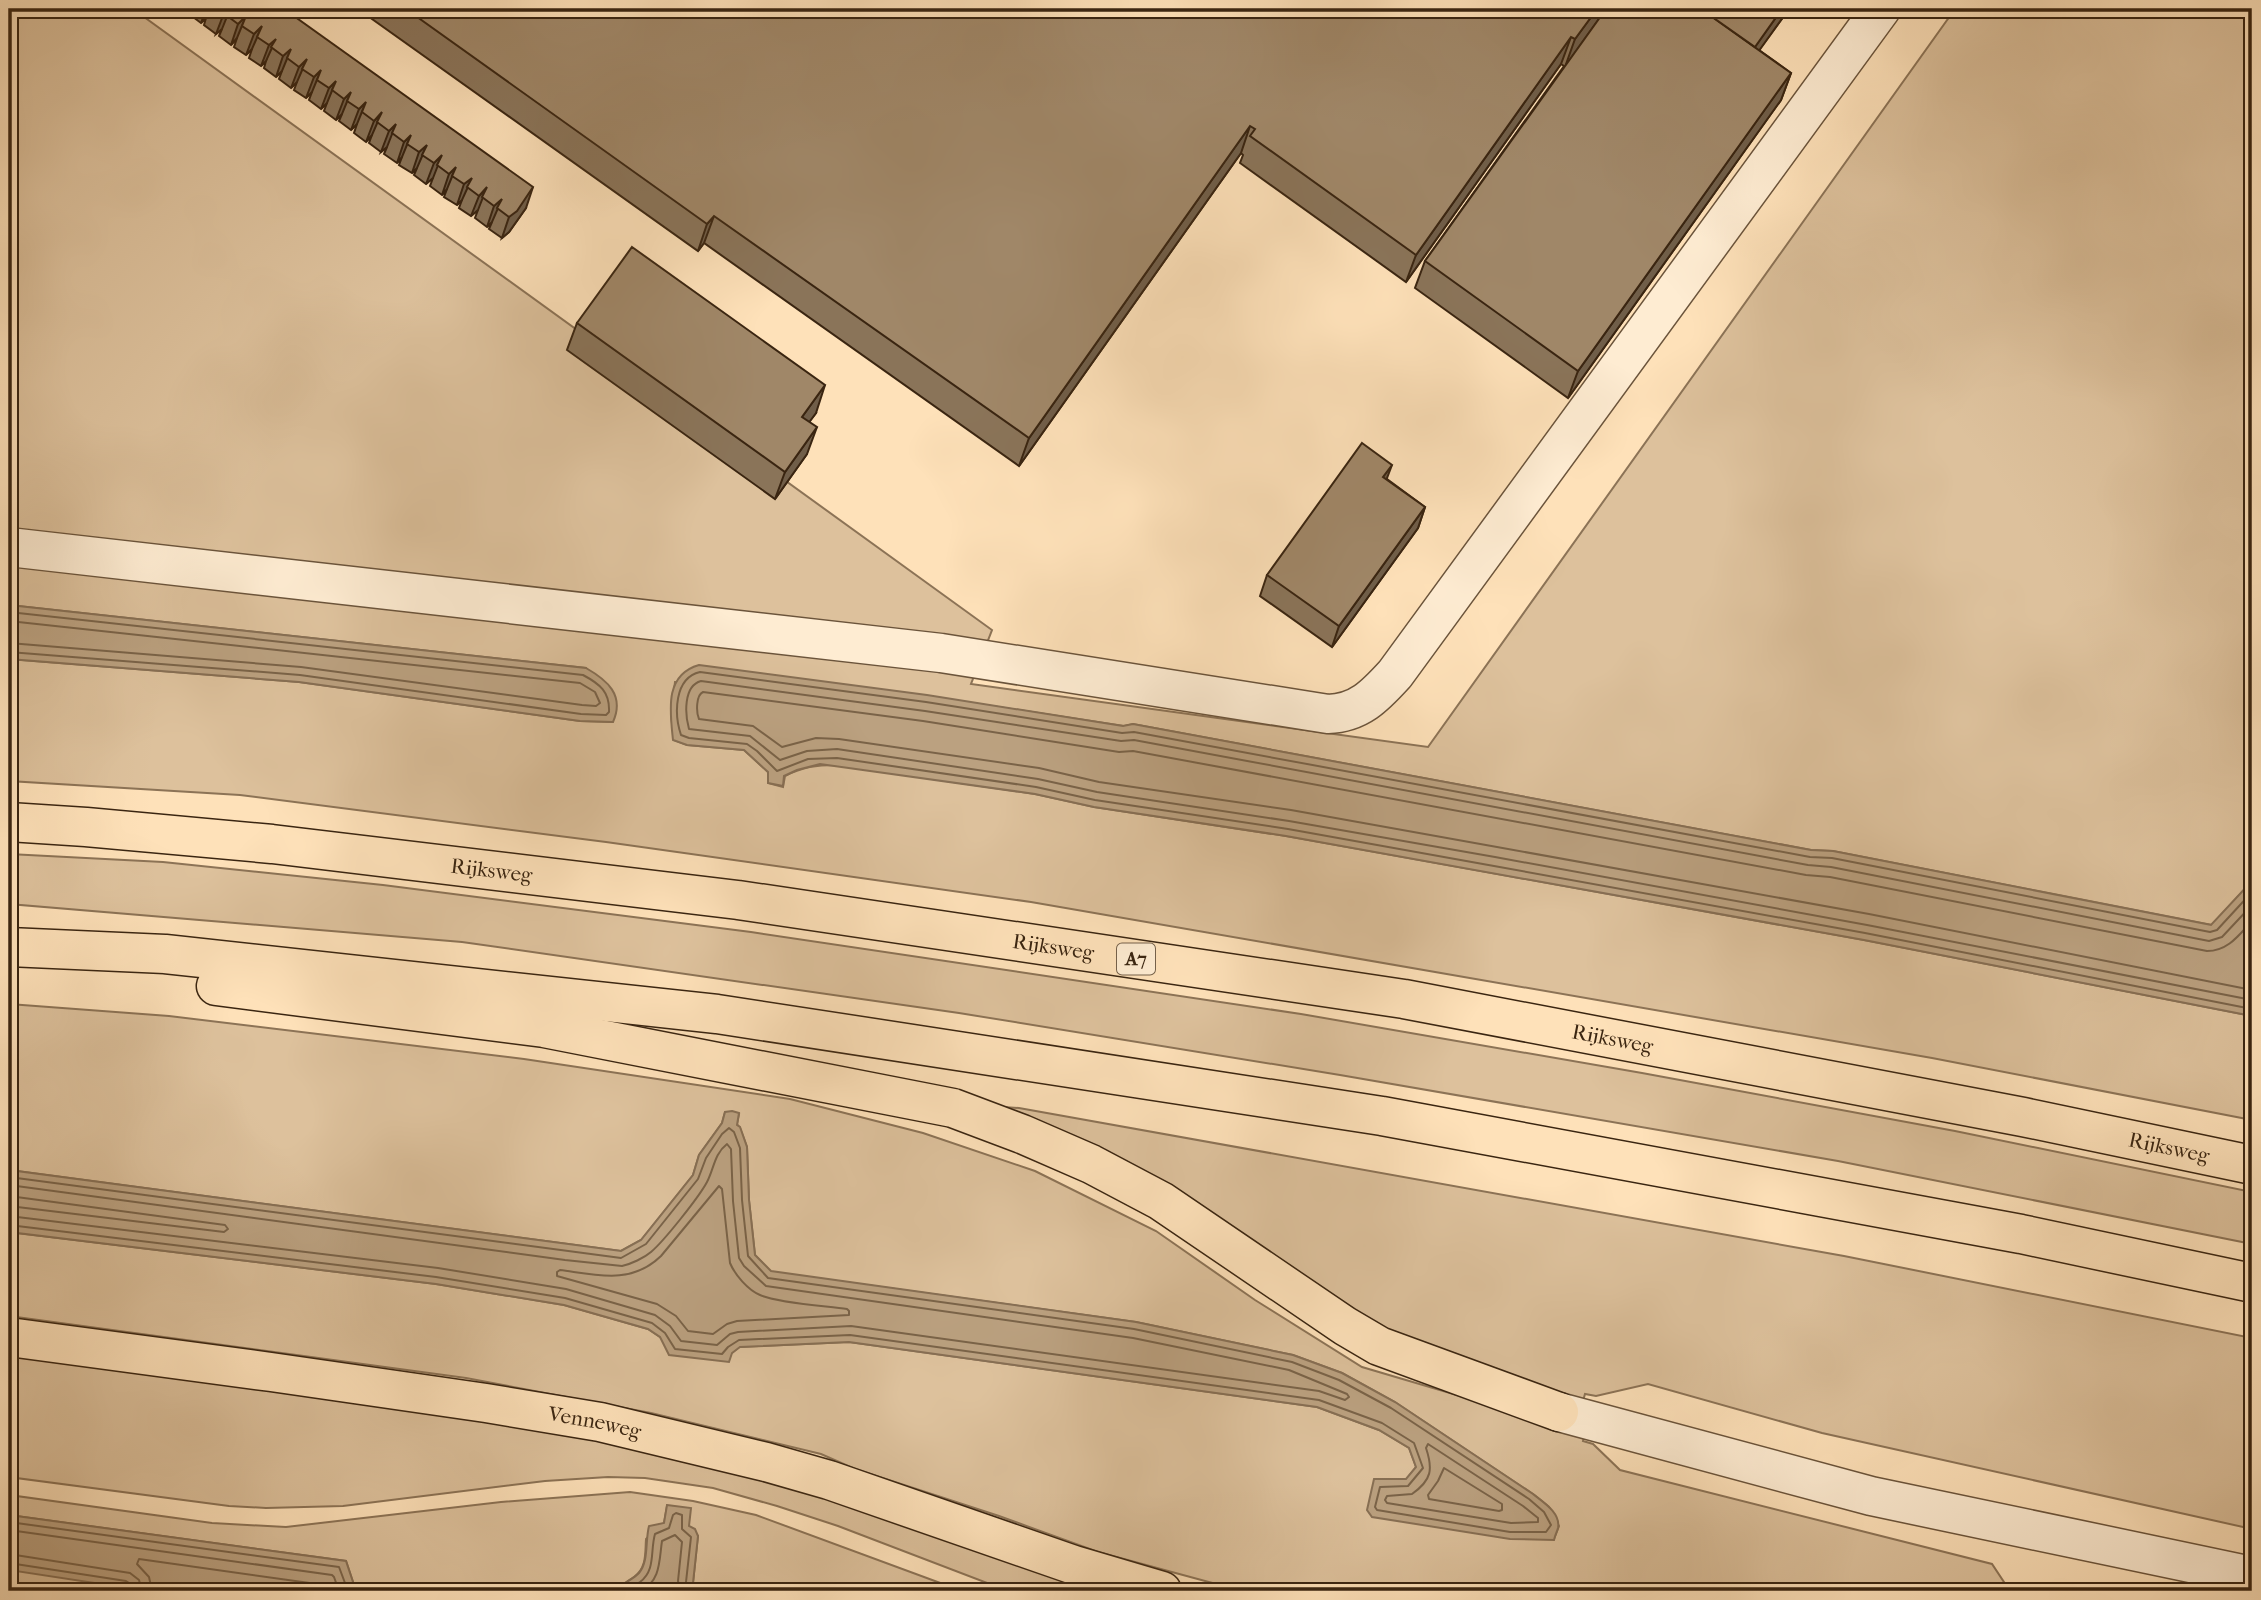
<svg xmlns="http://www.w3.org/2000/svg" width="2261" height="1600" viewBox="0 0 2261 1600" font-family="'IM FELL French Canon',serif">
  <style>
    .green { fill: #ddc19c; stroke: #8c7356; stroke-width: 2 }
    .water { fill: #bba180; stroke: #876f54; stroke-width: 2 }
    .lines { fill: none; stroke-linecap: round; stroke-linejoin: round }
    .shore { stroke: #7a6348; stroke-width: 2 }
    .minor-casing { stroke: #6b543b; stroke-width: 41 }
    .major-casing { stroke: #3a2511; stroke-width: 41 }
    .highway-casing { stroke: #3a2511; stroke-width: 41 }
    .minor { stroke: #feecd2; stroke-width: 38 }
    .major { stroke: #fee1b9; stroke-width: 38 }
    .highway { stroke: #fee1b9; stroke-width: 38 }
    .wall { fill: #8a7459; stroke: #3a2511; stroke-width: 2 }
    .shaded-wall { fill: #705e49; stroke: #3a2511; stroke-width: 2 }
    .building { fill: #a08768; stroke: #3a2511; stroke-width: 2 }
    .labels { text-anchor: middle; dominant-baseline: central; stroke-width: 7; stroke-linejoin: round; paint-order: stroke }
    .shield { fill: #feecd2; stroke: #75614b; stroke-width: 2 }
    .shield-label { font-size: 19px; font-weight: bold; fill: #3a2511 }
    .street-label { font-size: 21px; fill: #3a2511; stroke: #feecd2 }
  </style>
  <rect width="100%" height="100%" fill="#fee1b9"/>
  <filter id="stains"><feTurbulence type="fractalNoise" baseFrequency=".00286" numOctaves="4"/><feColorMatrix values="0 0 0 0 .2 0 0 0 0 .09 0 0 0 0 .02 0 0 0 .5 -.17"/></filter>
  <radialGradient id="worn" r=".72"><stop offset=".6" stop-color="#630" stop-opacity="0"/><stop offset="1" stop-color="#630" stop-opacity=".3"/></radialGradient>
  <!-- green -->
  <g class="green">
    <path d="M9,9H133L992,630L971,684L1428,747L1955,9H2252V881L2212,925L1833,851L1811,850L1133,724L1124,726L926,696L675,682L671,715L674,740L687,745L744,750L768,772V783L783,787L785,776C803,767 816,765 836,765L1035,794L1094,807L1286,836L1492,873L1864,940L2252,1016V1120L1932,1058L1031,902L606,842L240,795L9,781V659L299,682L580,721L612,722L586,668L9,605Z"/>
    <path d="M9,854L163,862L383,885L751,932L1301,1014L1642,1073L1955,1131L2252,1192V1244L1838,1161L1340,1075L959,1013L462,942L9,904Z"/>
    <path d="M9,1004L169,1016L524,1059L790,1099L923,1133L1035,1171L1156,1231L1255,1300L1362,1367L1585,1433L1583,1441L1593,1444L1620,1470L1992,1564L2006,1585L2035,1591H1242L1098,1552L999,1516L855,1469L821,1454L651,1413L466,1378L9,1316V1232L436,1284L564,1305L648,1329L660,1337L732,1353L739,1347L849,1342L1317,1407L1379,1430L1409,1448L1416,1467L1406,1480L1554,1539L1559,1526L1549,1507L1533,1494L1395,1402L1342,1373L1293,1355L1136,1322L771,1272L755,1255L749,1200L747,1147L740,1128L737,1124L739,1114L725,1112L722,1123L699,1155L693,1175L641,1240L621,1251L9,1170Z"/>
    <path d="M972,1105L1019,1108L1844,1256L2252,1338V1529L1822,1433L1648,1384L1596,1396L1585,1394L1583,1401L1386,1330Z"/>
    <path d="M9,1354L527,1425L667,1454L848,1503L1100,1591H1008L838,1526L777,1506L713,1488L645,1478L608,1477L545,1481L343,1506L266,1508L229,1506L9,1477Z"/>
    <path d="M630,1492L693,1501L756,1515L962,1591H702L693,1583L698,1536L667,1506L664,1523L646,1539C645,1553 647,1568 634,1577C627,1582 622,1584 616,1591H356L346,1561L9,1515V1495L212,1523L286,1527L501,1502Z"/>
    <path d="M9,1548L314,1591H9Z"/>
  </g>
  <!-- water -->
  <g class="water">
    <path d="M9,605L586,668C607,680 625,695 613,722L580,721L299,682L9,659Z"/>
    <path d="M699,665L927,695L1123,726L1133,724L1811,850L1833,851L2211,925L2252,881V1016L1864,940L1286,836L1094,807L1035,794L820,764L797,770L784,776L783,786L768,783V772L744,750L687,745L673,740C670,711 664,675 699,665Z"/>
    <path d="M732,1111L739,1113L737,1125L740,1127L747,1147L749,1200L755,1255L771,1271L1136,1322L1293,1355L1342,1373L1395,1402L1533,1494C1543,1502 1561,1513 1558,1528C1557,1532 1555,1535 1554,1540L1510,1539L1372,1517L1367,1510L1374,1479H1406L1416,1467L1409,1448L1379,1430L1317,1407L849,1342L740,1347L732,1353L729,1362L669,1355L660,1337L648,1329L564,1305L436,1284L9,1232V1170L621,1251L641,1240L693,1175L699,1155L722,1123L725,1112Z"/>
    <path d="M667,1505L691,1508L689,1526L695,1529L698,1536L693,1583L702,1591H616C623,1583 632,1580 639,1573C649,1561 645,1541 649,1526L664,1523Z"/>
    <path d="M9,1515L346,1561L356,1591H147L9,1570Z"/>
  </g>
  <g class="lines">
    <!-- shore -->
    <g class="shore">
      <path d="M9,612L583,675C600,684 610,692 609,712L606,715L581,714L300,675L9,652"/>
      <path d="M9,621L580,683L595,692L600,703L596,706L582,705L301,667L9,643"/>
      <path d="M2252,892L2217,930L2210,932L1832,858L1810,857L1134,732L1122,733L926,702L700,672C674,678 674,714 681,735L689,738L747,744L757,751L777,771L808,759L837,758L1036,787L1095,800L1288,829L1494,866L1865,933L2252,1009"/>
      <path d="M2252,905L2222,937L2209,941L1831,867L1808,865L1134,740L1121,741L925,711L701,681C683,686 685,715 689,729L750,736L780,760L807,751L837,749L1038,779L1097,792L1289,821L1495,857L1867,925L2252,1000"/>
      <path d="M2252,921C2239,935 2228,951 2207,951L1830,877L1806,875L1133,751L1119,752L923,721L703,692C696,695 696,712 699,719L753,726L782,747L816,738L839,739L1039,768L1099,782L1291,810L1497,847L1869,914L2252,990"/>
      <path d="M9,1177L621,1258L646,1244L698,1179L706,1158L722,1134L729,1128L734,1132L740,1148L742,1200L748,1256L768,1278L1134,1329L1292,1362L1339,1380L1391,1408L1529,1499L1544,1512L1551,1525L1546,1532H1510L1377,1510L1375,1507L1380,1487L1408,1486L1423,1468L1414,1443L1382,1423L1319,1400L850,1335L739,1340L728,1347L722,1354L675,1349L665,1333L652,1323L565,1298L436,1277L9,1225"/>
      <path d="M9,1185L565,1260L622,1266C631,1264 644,1258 651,1252C664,1241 699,1197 707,1182C714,1169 714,1154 727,1144L731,1149L733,1201L739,1258L744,1266L766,1286L1133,1338L1289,1370L1347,1394L1349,1397L1345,1400L1319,1391L851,1326L738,1332L730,1334L717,1345L681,1341L670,1326L655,1315L566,1289L438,1268L9,1216"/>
      <path d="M719,1186L722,1189L730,1263C735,1275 748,1290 760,1295C777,1303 826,1306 847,1309L849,1311V1315L737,1321L727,1324L713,1334L688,1331L676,1316L657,1304L557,1276V1272L560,1270C597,1275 631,1285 661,1256Z"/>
      <path d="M9,1196L225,1225L228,1229L224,1232L9,1206"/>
      <path d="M1428,1444L1523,1506L1538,1518V1522L1511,1523L1387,1503L1385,1500L1387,1496L1412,1494C1432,1480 1433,1469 1426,1448Z"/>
      <path d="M1444,1468L1502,1504V1510L1499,1511L1429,1499L1428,1495L1438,1481Z"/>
      <path d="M9,1522L339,1567L348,1591"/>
      <path d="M9,1530L332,1575L334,1577L339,1591"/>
      <path d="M9,1554L130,1573L139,1580L142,1591"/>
      <path d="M9,1563L126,1581L132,1585L133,1591"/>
      <path d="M152,1591L149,1577L137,1564L139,1559L324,1585L328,1591"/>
      <path d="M625,1591C630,1587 635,1585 640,1582C656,1570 650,1551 655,1534L669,1528L673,1515L676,1513L682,1515V1529L691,1537L686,1582L692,1591"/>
      <path d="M641,1591C661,1580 659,1561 662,1541L675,1535L682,1542L678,1581L680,1591"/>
    </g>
    <!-- minor casing -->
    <g class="minor-casing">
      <g id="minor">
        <path d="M9,547L941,653L1328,714C1359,713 1375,696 1395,674L1881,9"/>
        <path d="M1559,1412L1871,1496L2252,1576"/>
      </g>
    </g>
    <!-- major casing -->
    <g class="major-casing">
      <g id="major">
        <path id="s1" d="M9,1337L271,1372L486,1403L600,1422L766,1462L829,1480L1074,1565L1162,1591"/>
      </g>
    </g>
    <!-- highway casing -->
    <g class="highway-casing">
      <g id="highway">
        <path id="s2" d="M9,822L86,827L272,844L738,900L1404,999L2023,1117L2252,1165"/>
        <path d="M9,947L165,954L717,1014L1382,1116L2021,1234L2252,1283"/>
        <path d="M216,986L544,1028L953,1108L1022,1134L1091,1164L1161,1201L1345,1326L1379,1346L1559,1412"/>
      </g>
    </g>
    <!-- minor -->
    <use href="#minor" class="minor"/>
    <!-- major -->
    <use href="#major" class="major"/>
    <!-- highway -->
    <use href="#highway" class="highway"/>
  </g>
  <!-- wall -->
  <g class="wall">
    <path d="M191,9H284L526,208L509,232L502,238L489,229L492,222L487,227L475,218L478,210L471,216L459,208L462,200L457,205L444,197L447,189L442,195L430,186L433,178L426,184L414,175L417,168L412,173L399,165L402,157L397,163L384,154L387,147L381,152L369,143L372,135L366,142L354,133L357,124L351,130L339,121L342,114L336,120L324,111L327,103L321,109L309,100L312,92L306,98L294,90L297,82L291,88L279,79L282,71L276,77L264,68L266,61L261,66L249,58L252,49L246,55L234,47L237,38L231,45L219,36L222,29L216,34L204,25L206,18L201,23L189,14Z"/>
    <path d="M358,9H1789L1759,50L1791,73L1781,100L1568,398L1415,288L1425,261L1564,66L1561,64L1406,282L1240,163L1243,155L1241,153L1019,466L704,243L698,251Z"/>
    <path d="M577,323L816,413L809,422L807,454L775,499L567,350Z"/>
    <path d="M1387,479L1425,507L1418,528L1332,647L1260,596L1267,575Z"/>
  </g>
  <!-- shaded-wall -->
  <g class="shaded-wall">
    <path d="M206,9H210L206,18L201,23Z"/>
    <path d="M228,9H230L222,29L216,34L224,13Z"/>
    <path d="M1597,9H1606L1565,67L1575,39Z"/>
    <path d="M1782,9H1789L1743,73L1751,52Z"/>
    <path d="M246,16L237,38L231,45L238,24Z"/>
    <path d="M262,26L252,49L246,55L254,34Z"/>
    <path d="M1571,37L1561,64L1406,282L1416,255Z"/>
    <path d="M276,39L266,61L261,66L269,45Z"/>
    <path d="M291,49L282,71L276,77L283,56Z"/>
    <path d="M307,59L297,82L291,88L299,67Z"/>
    <path d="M321,70L312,92L306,98L314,77Z"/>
    <path d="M1791,73L1781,100L1568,398L1578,371Z"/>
    <path d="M336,81L327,103L321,109L329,88Z"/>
    <path d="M351,92L342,114L336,120L344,99Z"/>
    <path d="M366,102L357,124L351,130L359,109Z"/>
    <path d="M382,112L372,135L366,142L374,121Z"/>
    <path d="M396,124L387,147L381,152L389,131Z"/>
    <path d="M1250,126L1241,153L1019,466L1029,438Z"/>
    <path d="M411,135L402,157L397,163L404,142Z"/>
    <path d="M427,145L417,168L412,173L419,152Z"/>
    <path d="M442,155L433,178L426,184L434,163Z"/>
    <path d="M456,167L447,189L442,195L449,174Z"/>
    <path d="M472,178L462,200L457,205L464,184Z"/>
    <path d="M487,187L478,210L471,216L479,196Z"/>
    <path d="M533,187L526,208L509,232L502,238L509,217Z"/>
    <path d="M502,199L492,222L487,227L494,206Z"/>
    <path d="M714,216L704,243L698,251L707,224Z"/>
    <path d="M825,385L816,413L793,444L802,417Z"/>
    <path d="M817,427L807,454L775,499L785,472Z"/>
    <path d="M1392,465L1384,486L1383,477Z"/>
    <path d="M1425,507L1418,528L1332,647L1339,626Z"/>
  </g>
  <!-- building -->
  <g class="building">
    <path d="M218,9H228L224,13Z"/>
    <path d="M230,9H284L533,187L517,211L509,217L497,208L502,199L494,206L482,197L487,187L479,196L467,187L472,178L464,184L452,176L456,167L449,174L437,165L442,155L434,163L422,155L427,145L419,152L407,144L411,135L404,142L392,133L396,124L389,131L377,122L382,112L374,121L362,112L366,102L359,109L347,101L351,92L344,99L332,90L336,81L329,88L317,80L321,70L314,77L302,69L307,59L299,67L287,58L291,49L283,56L271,47L276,39L269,45L257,37L262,26L254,34L242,26L246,16L238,24L226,15Z"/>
    <path d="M406,9H1597L1575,39L1571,37L1416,255L1250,136L1255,129L1250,126L1029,438L714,216L707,224Z"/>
    <path d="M1606,9H1701L1791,73L1578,371L1425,261Z"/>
    <path d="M1701,9H1782L1755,47Z"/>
    <path d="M632,247L825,385L802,417L817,427L785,472L577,323Z"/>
    <path d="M1362,443L1392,465L1383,477L1425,507L1339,626L1267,575Z"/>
  </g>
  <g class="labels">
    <!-- shield labels -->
    <rect class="shield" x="1117" y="943.5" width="38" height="31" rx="5"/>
    <g class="shield-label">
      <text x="1136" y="959">A7</text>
    </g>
    <!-- street labels -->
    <g class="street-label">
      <text stroke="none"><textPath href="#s2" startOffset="485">Rijksweg</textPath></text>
      <text stroke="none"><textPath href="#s2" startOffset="1052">Rijksweg</textPath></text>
      <text stroke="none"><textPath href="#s2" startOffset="1619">Rijksweg</textPath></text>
      <text stroke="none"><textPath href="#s2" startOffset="2186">Rijksweg</textPath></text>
      <text stroke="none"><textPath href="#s1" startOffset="592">Venneweg</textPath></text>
    </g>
  </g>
  <!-- margin -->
  <rect width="2261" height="1600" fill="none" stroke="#fee1b9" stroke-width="35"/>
  <rect x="10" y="10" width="2240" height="1579" fill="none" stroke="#3a2511" stroke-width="3.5"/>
  <rect x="18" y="18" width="2226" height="1565" fill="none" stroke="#3a2511" stroke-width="2"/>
  <rect width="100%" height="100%" filter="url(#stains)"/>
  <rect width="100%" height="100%" fill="url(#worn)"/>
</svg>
